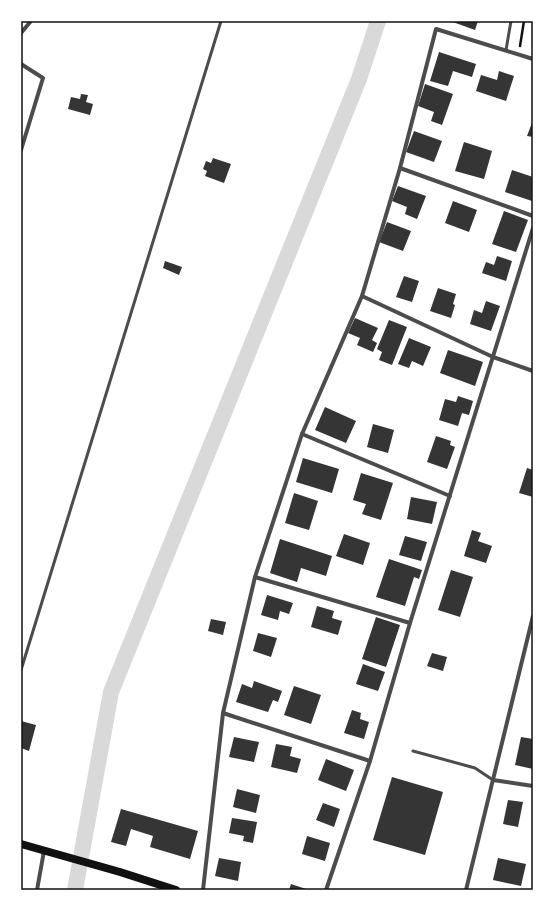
<svg xmlns="http://www.w3.org/2000/svg" width="554" height="911" viewBox="0 0 554 911" font-family="Lora,serif">
  <style>
    .lines { fill: none; stroke-linecap: round; stroke-linejoin: round }
    .canal { stroke: #d9d9d9; stroke-width: 16 }
    .building { fill: #353535 }
    .path { stroke: #111; stroke-width: 2.5 }
    .service { stroke: #4c4c4c; stroke-width: 3 }
    .minor { stroke: #4c4c4c; stroke-width: 4 }
    .secondary { stroke: #111; stroke-width: 8 }
    .neatline { fill: none; stroke: #111; stroke-width: 1.5 }
  </style>
  <rect width="100%" height="100%" fill="#fff"/>
  <g class="lines">
    <!-- canal -->
    <path class="canal" d="M75,890L111,692L359,79L378,21"/>
  </g>
  <!-- building -->
  <g class="building">
    <path d="M450,21H478L475,30Z"/>
    <path d="M439,52L476,64L472,77L453,71L448,86L430,81Z"/>
    <path d="M499,71L514,76L506,101L476,91L481,75L497,80Z"/>
    <path d="M425,84L453,94L442,125L431,121L434,112L418,106Z"/>
    <path d="M81,94L88,95L86,102L93,104L90,115L68,109L71,97L80,99Z"/>
    <path d="M533,120V137L527,136Z"/>
    <path d="M414,131L442,141L434,162L406,152Z"/>
    <path d="M464,142L492,151L484,179L455,171Z"/>
    <path d="M213,158L231,164L224,183L205,176L207,171L203,169L206,161L211,163Z"/>
    <path d="M512,170L533,177L532,201L505,192Z"/>
    <path d="M398,186L426,196L417,219L405,214L407,207L392,201Z"/>
    <path d="M453,201L477,210L469,232L445,223Z"/>
    <path d="M504,211L528,220L516,252L492,244Z"/>
    <path d="M387,222L411,231L403,251L379,242Z"/>
    <path d="M497,256L512,261L506,281L482,273L486,262L494,265Z"/>
    <path d="M165,261L182,267L179,275L163,268Z"/>
    <path d="M404,276L419,281L412,302L396,297Z"/>
    <path d="M438,288L456,294L453,304L455,305L451,318L430,311Z"/>
    <path d="M486,301L500,306L491,331L470,324L474,310L482,313Z"/>
    <path d="M355,318L378,328L372,340L377,343L373,352L357,345L360,338L348,333Z"/>
    <path d="M389,320L407,327L392,365L379,360L382,352L377,349Z"/>
    <path d="M409,338L431,347L423,366L412,361L409,368L398,364Z"/>
    <path d="M448,350L483,362L475,386L440,373Z"/>
    <path d="M458,396L473,401L469,415L462,413L458,426L439,420L445,399L456,402Z"/>
    <path d="M325,407L356,421L346,443L315,430Z"/>
    <path d="M373,424L394,430L388,453L367,447Z"/>
    <path d="M436,436L451,441L450,445L455,447L447,469L427,462Z"/>
    <path d="M303,458L339,469L332,493L296,482Z"/>
    <path d="M527,468L533,470V497L519,493Z"/>
    <path d="M361,473L393,483L381,520L362,514L366,504L353,500Z"/>
    <path d="M294,493L318,501L309,530L285,523Z"/>
    <path d="M411,497L437,502L432,524L407,519Z"/>
    <path d="M472,530L481,533L478,541L492,546L486,563L464,556Z"/>
    <path d="M344,534L370,543L363,565L336,556Z"/>
    <path d="M405,536L427,542L421,561L399,555Z"/>
    <path d="M280,539L332,556L326,576L301,568L297,582L270,573Z"/>
    <path d="M389,559L422,570L419,579L414,577L405,606L376,597Z"/>
    <path d="M451,570L473,577L460,617L438,610Z"/>
    <path d="M267,595L293,603L289,614L280,611L278,620L261,615Z"/>
    <path d="M317,606L334,611L332,618L342,621L338,635L311,627Z"/>
    <path d="M376,617L400,625L386,667L362,659Z"/>
    <path d="M211,619L226,622L223,635L208,631Z"/>
    <path d="M258,633L277,638L271,657L253,651Z"/>
    <path d="M432,653L447,657L443,671L427,666Z"/>
    <path d="M363,664L385,672L378,691L356,684Z"/>
    <path d="M254,681L282,691L278,702L273,700L268,712L236,702L242,684L252,688Z"/>
    <path d="M294,686L321,695L311,724L284,715Z"/>
    <path d="M352,710L361,713L360,719L369,722L364,739L344,733Z"/>
    <path d="M21,721L36,725L29,751L21,748Z"/>
    <path d="M234,737L259,742L254,762L229,757Z"/>
    <path d="M521,737L533,739V769L515,765Z"/>
    <path d="M276,744L292,747L290,756L301,759L297,773L271,767Z"/>
    <path d="M326,759L354,770L346,791L318,780Z"/>
    <path d="M392,777L443,792L425,855L373,840Z"/>
    <path d="M237,789L260,795L256,813L233,807Z"/>
    <path d="M508,800L523,802L518,827L503,824Z"/>
    <path d="M323,803L340,809L334,827L316,820Z"/>
    <path d="M121,809L198,831L190,859L150,847L153,836L131,829L126,846L111,842Z"/>
    <path d="M232,818L257,822L253,843L243,841L244,836L229,833Z"/>
    <path d="M307,836L330,843L325,861L302,854Z"/>
    <path d="M219,858L241,862L238,881L215,876Z"/>
    <path d="M498,858L526,864L521,886L493,880Z"/>
    <path d="M291,884L309,890H289Z"/>
  </g>
  <g class="lines">
    <!-- path -->
    <path class="path" d="M520,46L524,21"/>
    <!-- service -->
    <g class="service">
      <path d="M506,50L511,21"/>
      <path d="M21,670L221,21"/>
      <path d="M413,751L475,768L493,780"/>
    </g>
    <!-- minor -->
    <g class="minor">
      <path d="M21,33L31,21"/>
      <path d="M21,64L43,78L21,150"/>
      <path d="M400,168L533,216"/>
      <path d="M362,296L493,357L533,371"/>
      <path d="M302,434L450,496"/>
      <path d="M255,577L410,623"/>
      <path d="M223,713L370,761"/>
      <path d="M493,780L533,786"/>
      <path d="M37,890L44,851"/>
      <path d="M203,890L223,713L255,577L302,434L362,296L400,168L436,29L533,59"/>
      <path d="M326,890L370,761L410,623L533,228"/>
      <path d="M466,890L533,616"/>
    </g>
    <!-- secondary -->
    <path class="secondary" d="M21,844L120,872L176,890"/>
  </g>
  <!-- border -->
  <rect width="554" height="911" fill="none" stroke="#ffffff" stroke-width="44"/>
  <rect x="22" y="22" width="510" height="867" class="neatline"/>
</svg>
